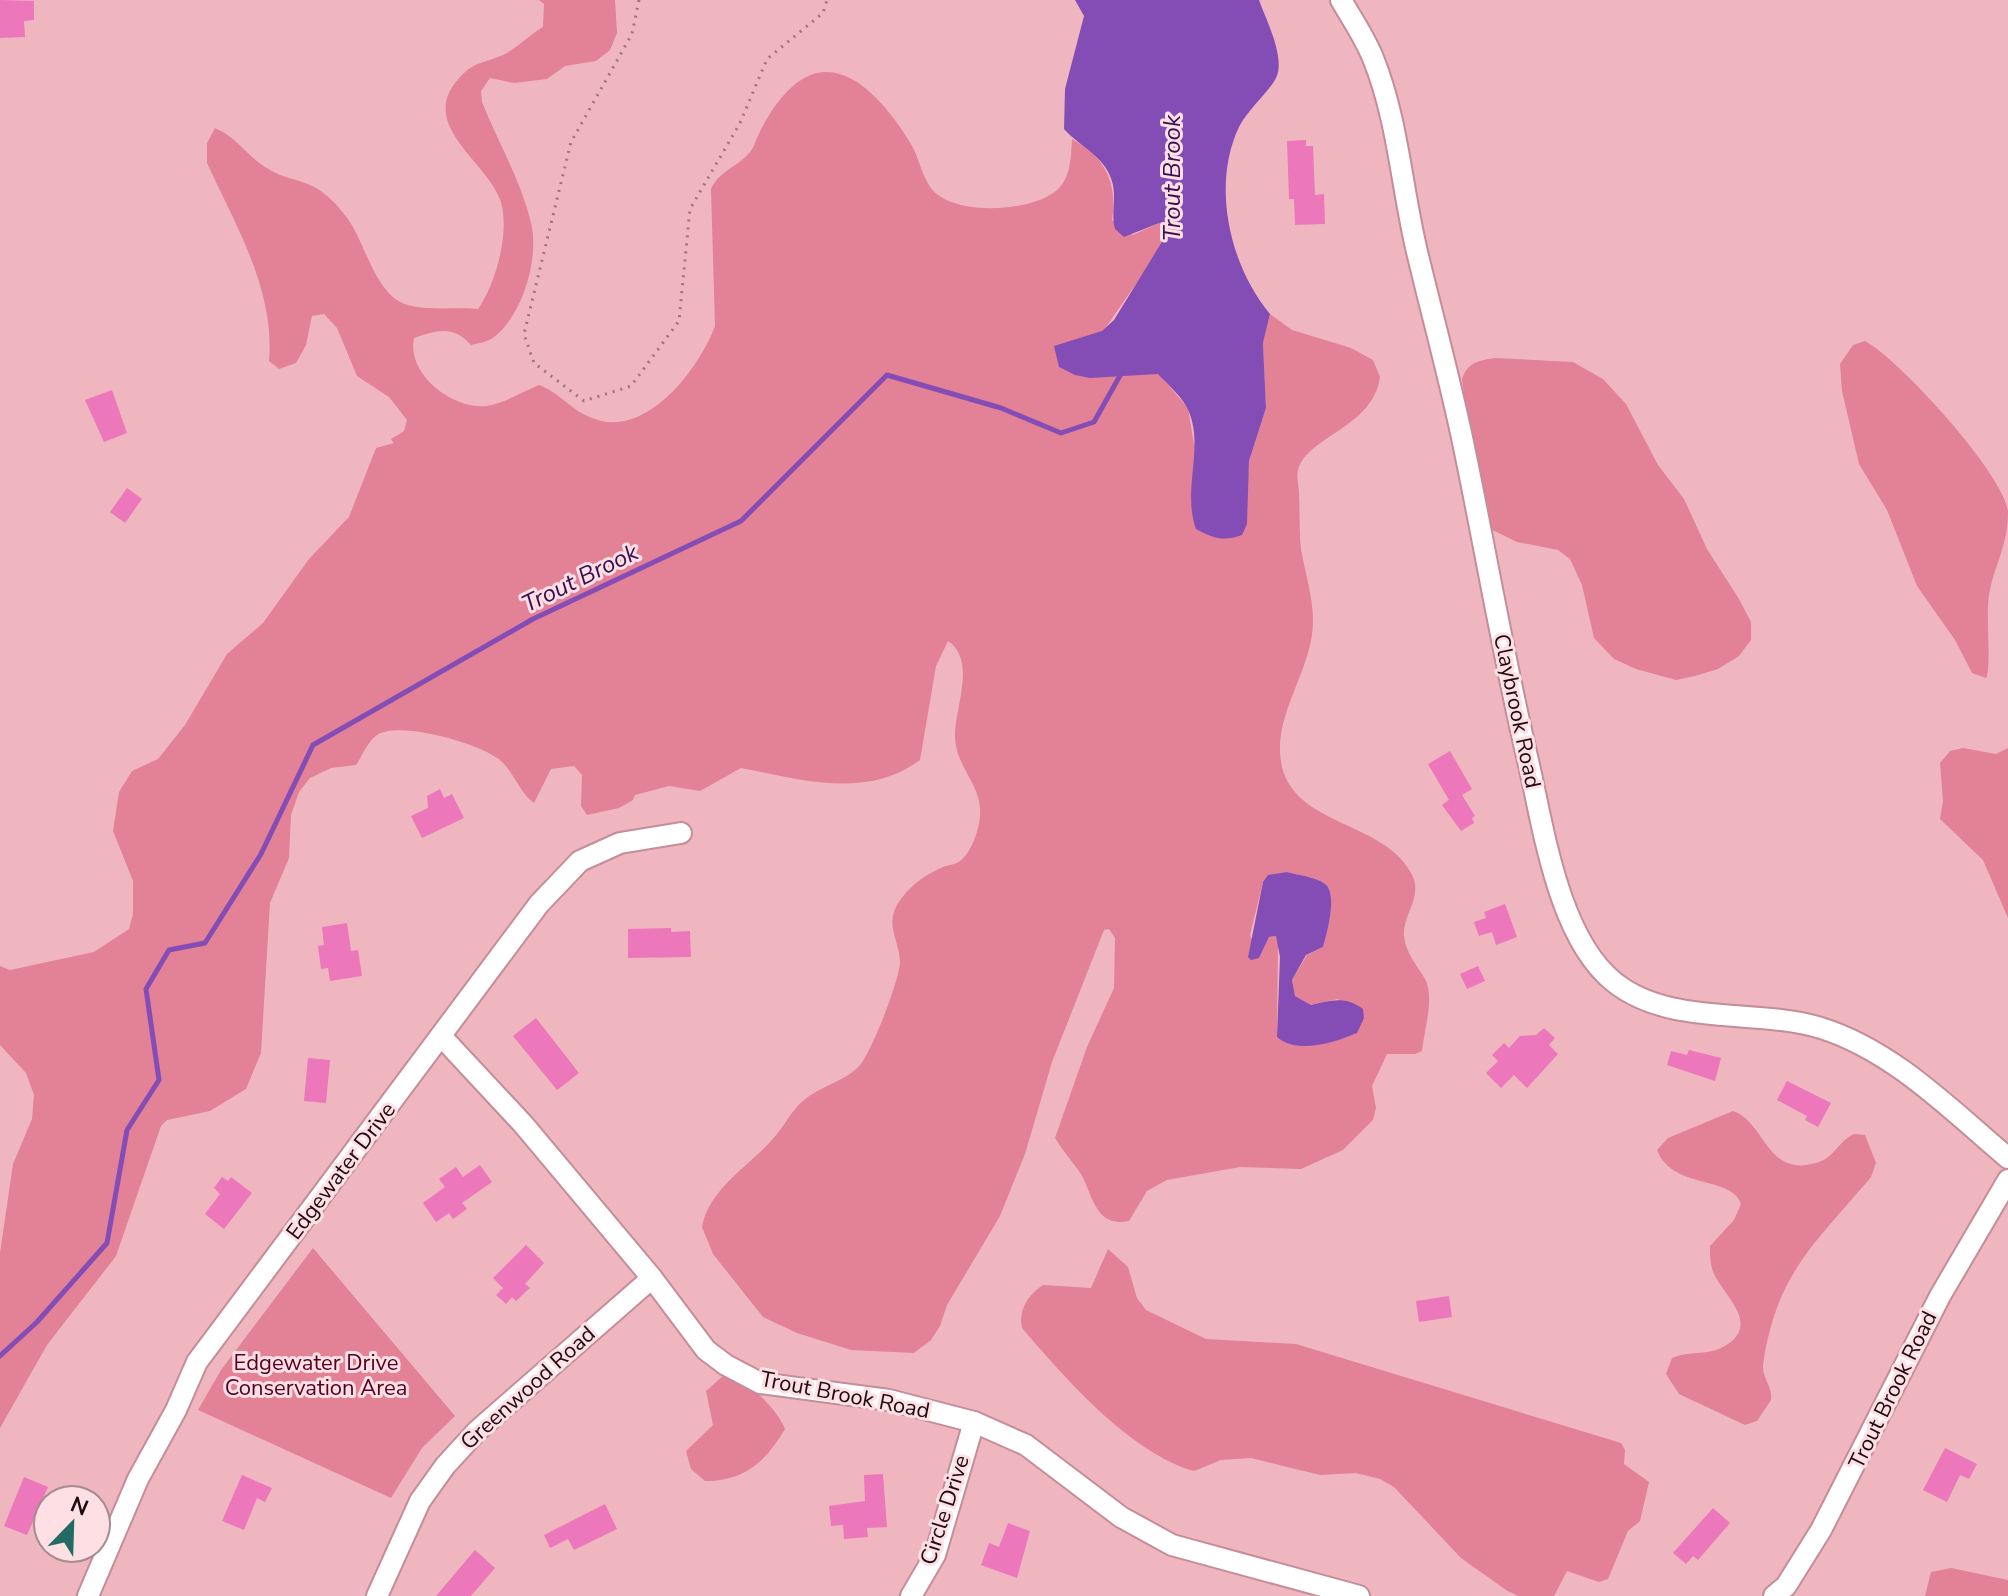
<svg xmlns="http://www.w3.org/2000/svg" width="2008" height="1596" viewBox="0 0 2008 1596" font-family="'Nunito Sans',sans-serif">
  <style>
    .green { fill: #e38197; fill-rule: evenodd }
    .water { fill: #844db5 }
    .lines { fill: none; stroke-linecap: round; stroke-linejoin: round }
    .stream { stroke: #844db5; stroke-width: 5 }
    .building { fill: #ec77ba }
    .minor-casing { stroke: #c48d98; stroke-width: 24 }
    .path { stroke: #9f747c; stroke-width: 3; stroke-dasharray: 2 6; stroke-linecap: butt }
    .minor { stroke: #fff; stroke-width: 20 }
    .labels { text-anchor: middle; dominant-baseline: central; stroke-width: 6; stroke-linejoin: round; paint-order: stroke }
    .street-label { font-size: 22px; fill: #1f0c10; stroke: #fddfe4 }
    .park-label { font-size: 22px; fill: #560122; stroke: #fddfe4 }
    .water-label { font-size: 24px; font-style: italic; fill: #381155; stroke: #fddfe4 }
  </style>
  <rect width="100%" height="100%" fill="#efb6c0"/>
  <!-- green -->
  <g class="green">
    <path d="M539,0H615L617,33L610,50L596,61L565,66L547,79L514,83L490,78L481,91L482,102C498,142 521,181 531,223C540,258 522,316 494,337C488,342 479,343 471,345C453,325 438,330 414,338C406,374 453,410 487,406C505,403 522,392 539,385C559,392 572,411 592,418C646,440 699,369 715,326L711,189C720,170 738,167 750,152C754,148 755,141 758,136C766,118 778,99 793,86C841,44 888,106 911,144C919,158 922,176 931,188C952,217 1033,212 1057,190C1071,178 1071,156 1072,139C1105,157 1118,183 1112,220L1133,235L1159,223L1168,231L1165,243C1134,287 1103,329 1076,375L1158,373L1188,408L1194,444L1248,478L1249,461L1266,408L1263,343L1270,314L1292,330L1351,348L1373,360L1380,377C1373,428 1307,436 1298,470C1296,477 1299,487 1299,494C1300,512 1299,531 1301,549C1305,572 1313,597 1313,621C1313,670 1273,713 1281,762C1292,828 1388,820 1413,877C1422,898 1402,916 1404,936C1406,954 1417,965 1425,979C1435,997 1424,1031 1422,1051L1415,1054H1387L1372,1086L1376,1108L1373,1120L1343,1150L1301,1169L1240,1167L1167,1180L1147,1191L1129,1221C1095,1228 1093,1195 1081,1174C1073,1162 1063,1151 1055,1138L1087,1047L1114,988L1115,938L1109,929L1104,930L1052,1062L1025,1154L1000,1216L947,1305L940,1326L931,1340L914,1353L851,1350L797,1333L763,1317L713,1254L702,1227C709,1187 753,1164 777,1134C786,1123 792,1110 803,1101C820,1086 846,1081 860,1065C872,1051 899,981 900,963C900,941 885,927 897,905C908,887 924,875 943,867C948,865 957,864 960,861C970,854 977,835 979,823C987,786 954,770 955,733C956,705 976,660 948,641L936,666L920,760C867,800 800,779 741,768L700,791L669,786L635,795L633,800L619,808L587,815L581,806L582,775L574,766L551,769L534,803C519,792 514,772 500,760C480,744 401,720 377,735C368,741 362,756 356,765L331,768L310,778L299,792L291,815L289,858L270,903L261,1053L246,1089L210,1111L167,1120L161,1126L116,1256L47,1345L0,1428V1253L13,1164L32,1119L34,1095L26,1073L0,1045V966L10,970L94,952L129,929L133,914V881L113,831L119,792L132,771L158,759L185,725L227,654L263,623L309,559L349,517L376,448L394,443L391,439L404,431L407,420L389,397L357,376L337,328L324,314L312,316L306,345L296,363L279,369L269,361C275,290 236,226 207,163V143L215,128C236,137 245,153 262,165C284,180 293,177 312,186C325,191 340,208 348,219C365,244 371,278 394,298C413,314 455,306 478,309C496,284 512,227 499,197C482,157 413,121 464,73C475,62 490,61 503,55C517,48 529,35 543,27L544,4ZM1287,872C1298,875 1316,877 1325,884C1338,893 1327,934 1323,947L1307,955L1292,980L1295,996L1311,1005L1338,999L1357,1033C1329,1044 1305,1050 1277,1037L1278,941L1276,936L1269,937L1259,958L1250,935L1263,882Z"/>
    <path d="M1865,341C1899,359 2005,475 2008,512C2008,551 1990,570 1988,606C1987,620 1991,672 1986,678L1972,673L1955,640L1917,586L1887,510L1859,464L1842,391L1840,364L1853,345Z"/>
    <path d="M1495,358L1573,362L1603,379L1626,404L1658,465L1684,499L1707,549L1739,599L1751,622V640L1739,656L1718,669L1695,676L1676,680L1636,669L1614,659L1594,638L1582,585L1570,559L1558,550L1517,542L1482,525L1462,379C1468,362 1478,361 1495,358Z"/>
    <path d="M1963,748L1996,754L2008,748V918L1983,860L1940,819L1943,801L1940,763L1950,751Z"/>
    <path d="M1733,1111C1766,1122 1766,1180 1819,1162C1833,1158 1840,1140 1854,1134L1865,1135L1876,1163L1871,1177C1815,1244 1776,1273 1763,1365C1762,1378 1773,1387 1771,1400L1757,1421L1745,1425L1679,1394L1666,1374L1672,1358C1688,1351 1707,1355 1721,1348C1762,1327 1728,1300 1715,1276C1710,1267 1710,1255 1710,1246L1734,1220L1741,1204C1732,1175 1672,1190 1657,1150L1668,1138Z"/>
    <path d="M313,1248L455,1416L422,1448L391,1498L198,1410L221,1370Z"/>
    <path d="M1108,1249L1128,1267L1137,1298L1146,1310L1206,1339L1296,1344L1621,1443L1625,1450L1624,1464L1649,1482L1640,1521L1628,1531L1608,1579L1599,1582L1567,1571L1554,1596H1518L1506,1590L1461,1558L1394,1487L1380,1479L1356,1473L1320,1475L1251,1458L1221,1460L1194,1471C1130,1453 1064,1377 1022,1328C1018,1310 1028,1295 1043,1285L1091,1288Z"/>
    <path d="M723,1376C746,1377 777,1409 785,1429C766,1461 745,1481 705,1481L691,1469L686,1451L713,1425L706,1391Z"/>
    <path d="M1951,1568L2008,1580V1596H1925L1931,1572Z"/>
  </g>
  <!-- water -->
  <g class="water">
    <path d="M1075,0H1259C1266,20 1286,58 1276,78C1269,92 1248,109 1239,127C1211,186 1230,266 1270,314L1263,343L1266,408L1249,461L1247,524L1242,535C1224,542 1212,538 1196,529C1182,490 1204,449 1189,412C1184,398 1168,385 1158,374L1090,378L1075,375L1059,367L1054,346L1102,331L1114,320L1168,232L1159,223L1124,237L1115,229C1111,215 1116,200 1113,185C1107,157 1081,148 1064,129L1065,89L1084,16Z"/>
    <path d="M1287,872C1298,875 1316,877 1325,884C1338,893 1327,934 1323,947L1306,955L1292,980L1295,996L1311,1005C1331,1000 1346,996 1363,1009L1364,1018L1357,1033C1335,1042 1298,1055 1277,1037L1280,957L1276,936L1269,937L1259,958L1251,960L1248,957L1263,882L1268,875Z"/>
  </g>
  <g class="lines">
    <!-- stream -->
    <path class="stream" d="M0,1356L37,1322L107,1243L127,1130L159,1080L146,989L169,950L205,943L261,854L313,745L533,619L741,521L887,375L1001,408L1061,433L1094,422L1122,372"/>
  </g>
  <!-- building -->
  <g class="building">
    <path d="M0,0L34,1V20L24,21L25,37L0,38Z"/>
    <path d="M1306,140V146H1313L1315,195L1324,194L1325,224L1295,225L1294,199H1289L1287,141Z"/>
    <path d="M112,390L127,433L104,442L85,400Z"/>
    <path d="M127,488L142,499L125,523L110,512Z"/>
    <path d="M1450,751L1472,789L1462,795L1475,816L1472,818L1474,823L1461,831L1442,805L1449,800L1428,764Z"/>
    <path d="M440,789L444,798L452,794L464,818L422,838L411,816L428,808L427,796Z"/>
    <path d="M1505,904L1517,937L1496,945L1492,932L1479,936L1474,922L1486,918L1484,912Z"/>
    <path d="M347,923L351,951L358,950L362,976L330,981L328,968L321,969L318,946L324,945L322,927Z"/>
    <path d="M671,928V932L690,931L691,957L628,958V929Z"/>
    <path d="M1478,966L1485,981L1467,989L1460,974Z"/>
    <path d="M536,1018L579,1073L557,1090L513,1036Z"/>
    <path d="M1544,1028L1555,1038L1549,1045L1558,1054L1527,1088L1514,1075L1501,1088L1486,1073L1498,1061L1492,1055L1504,1043L1509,1048L1520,1036L1536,1035Z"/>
    <path d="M1689,1050L1721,1058L1715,1081L1667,1065L1671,1051L1687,1055Z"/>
    <path d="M308,1058L330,1060L326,1103L304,1101Z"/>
    <path d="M1787,1081L1831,1103L1818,1127L1805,1120L1807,1116L1777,1100Z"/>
    <path d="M480,1165L492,1182L462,1203L467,1209L453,1219L449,1213L436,1222L423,1203L445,1187L439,1179L456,1167L463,1177Z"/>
    <path d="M222,1177L228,1181L231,1177L252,1193L224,1229L205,1214L220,1194L214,1188Z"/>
    <path d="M526,1245L544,1263L525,1284L530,1288L516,1301L512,1297L506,1304L496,1295L503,1288L493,1278Z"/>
    <path d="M1449,1296L1452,1317L1419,1322L1416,1301Z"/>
    <path d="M1945,1448L1977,1464L1969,1479L1960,1475L1947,1502L1923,1490Z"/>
    <path d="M883,1474L887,1527L867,1528L868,1537L844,1539L843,1525L831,1526L829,1506L865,1501L864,1475Z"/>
    <path d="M242,1475L272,1488L265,1502L257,1498L244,1530L222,1521Z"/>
    <path d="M24,1477L48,1487L27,1535L4,1526Z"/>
    <path d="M605,1504L617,1529L574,1550L568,1539L550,1548L544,1535Z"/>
    <path d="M1713,1508L1730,1523L1698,1560L1693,1556L1686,1564L1673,1553Z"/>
    <path d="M1008,1523L1030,1531L1017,1578L981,1565L989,1543L999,1547Z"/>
    <path d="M475,1550L495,1568L471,1596H436Z"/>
  </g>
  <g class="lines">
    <!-- minor casing -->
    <g class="minor-casing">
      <g id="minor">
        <path d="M1341,0C1352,19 1365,38 1373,58C1399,122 1402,194 1419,260C1434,322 1451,384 1464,447C1486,553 1504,660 1529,765C1544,831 1559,938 1614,982C1670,1027 1756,1008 1821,1028C1894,1051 1951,1110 2008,1158"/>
        <path d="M441,1036L523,1124L652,1278L706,1350L726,1365L760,1383L889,1400L974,1422L1026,1445L1121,1517L1172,1545L1359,1596"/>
        <path d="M88,1596L138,1479L176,1410L197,1362L539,904L580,861L620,843L681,833"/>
        <path d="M377,1596L420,1501L445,1466L477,1431L652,1278"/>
        <path d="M911,1596L935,1555L974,1422"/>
        <path d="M1774,1596L1786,1586L1821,1530L1940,1296L2008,1180"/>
      </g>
    </g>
    <!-- path -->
    <path class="path" d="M639,0L632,34L571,142L524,334L534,363L584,401L631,386L679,321L690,209L740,123L767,59L823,13L827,0"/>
    <!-- minor -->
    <use href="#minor" class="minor"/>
  </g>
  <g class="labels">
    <!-- street labels -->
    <g class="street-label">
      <text transform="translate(1517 711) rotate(78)">Claybrook Road</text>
      <text transform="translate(341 1171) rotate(-53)">Edgewater Drive</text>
      <text transform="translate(528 1388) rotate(-42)">Greenwood Road</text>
      <text transform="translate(1893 1390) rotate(-64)">Trout Brook Road</text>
      <text transform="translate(845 1395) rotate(11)">Trout Brook Road</text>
      <text transform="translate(945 1510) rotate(-72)">Circle Drive</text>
    </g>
    <!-- park labels -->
    <g class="park-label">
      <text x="316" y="1363">Edgewater Drive<tspan x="316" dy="25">Conservation Area</tspan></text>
    </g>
    <!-- water labels -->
    <g class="water-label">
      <text transform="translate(1172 178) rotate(-90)">Trout Brook</text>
      <text transform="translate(580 578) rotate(-26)">Trout Brook</text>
    </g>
  </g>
  <!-- north arrow -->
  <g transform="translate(72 1524) rotate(23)"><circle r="38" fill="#fddfe4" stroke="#a48b8f" stroke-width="2"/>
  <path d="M0-6L14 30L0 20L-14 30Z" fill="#216b64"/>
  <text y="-12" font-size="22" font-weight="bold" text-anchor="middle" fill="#1f0c10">N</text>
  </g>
</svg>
